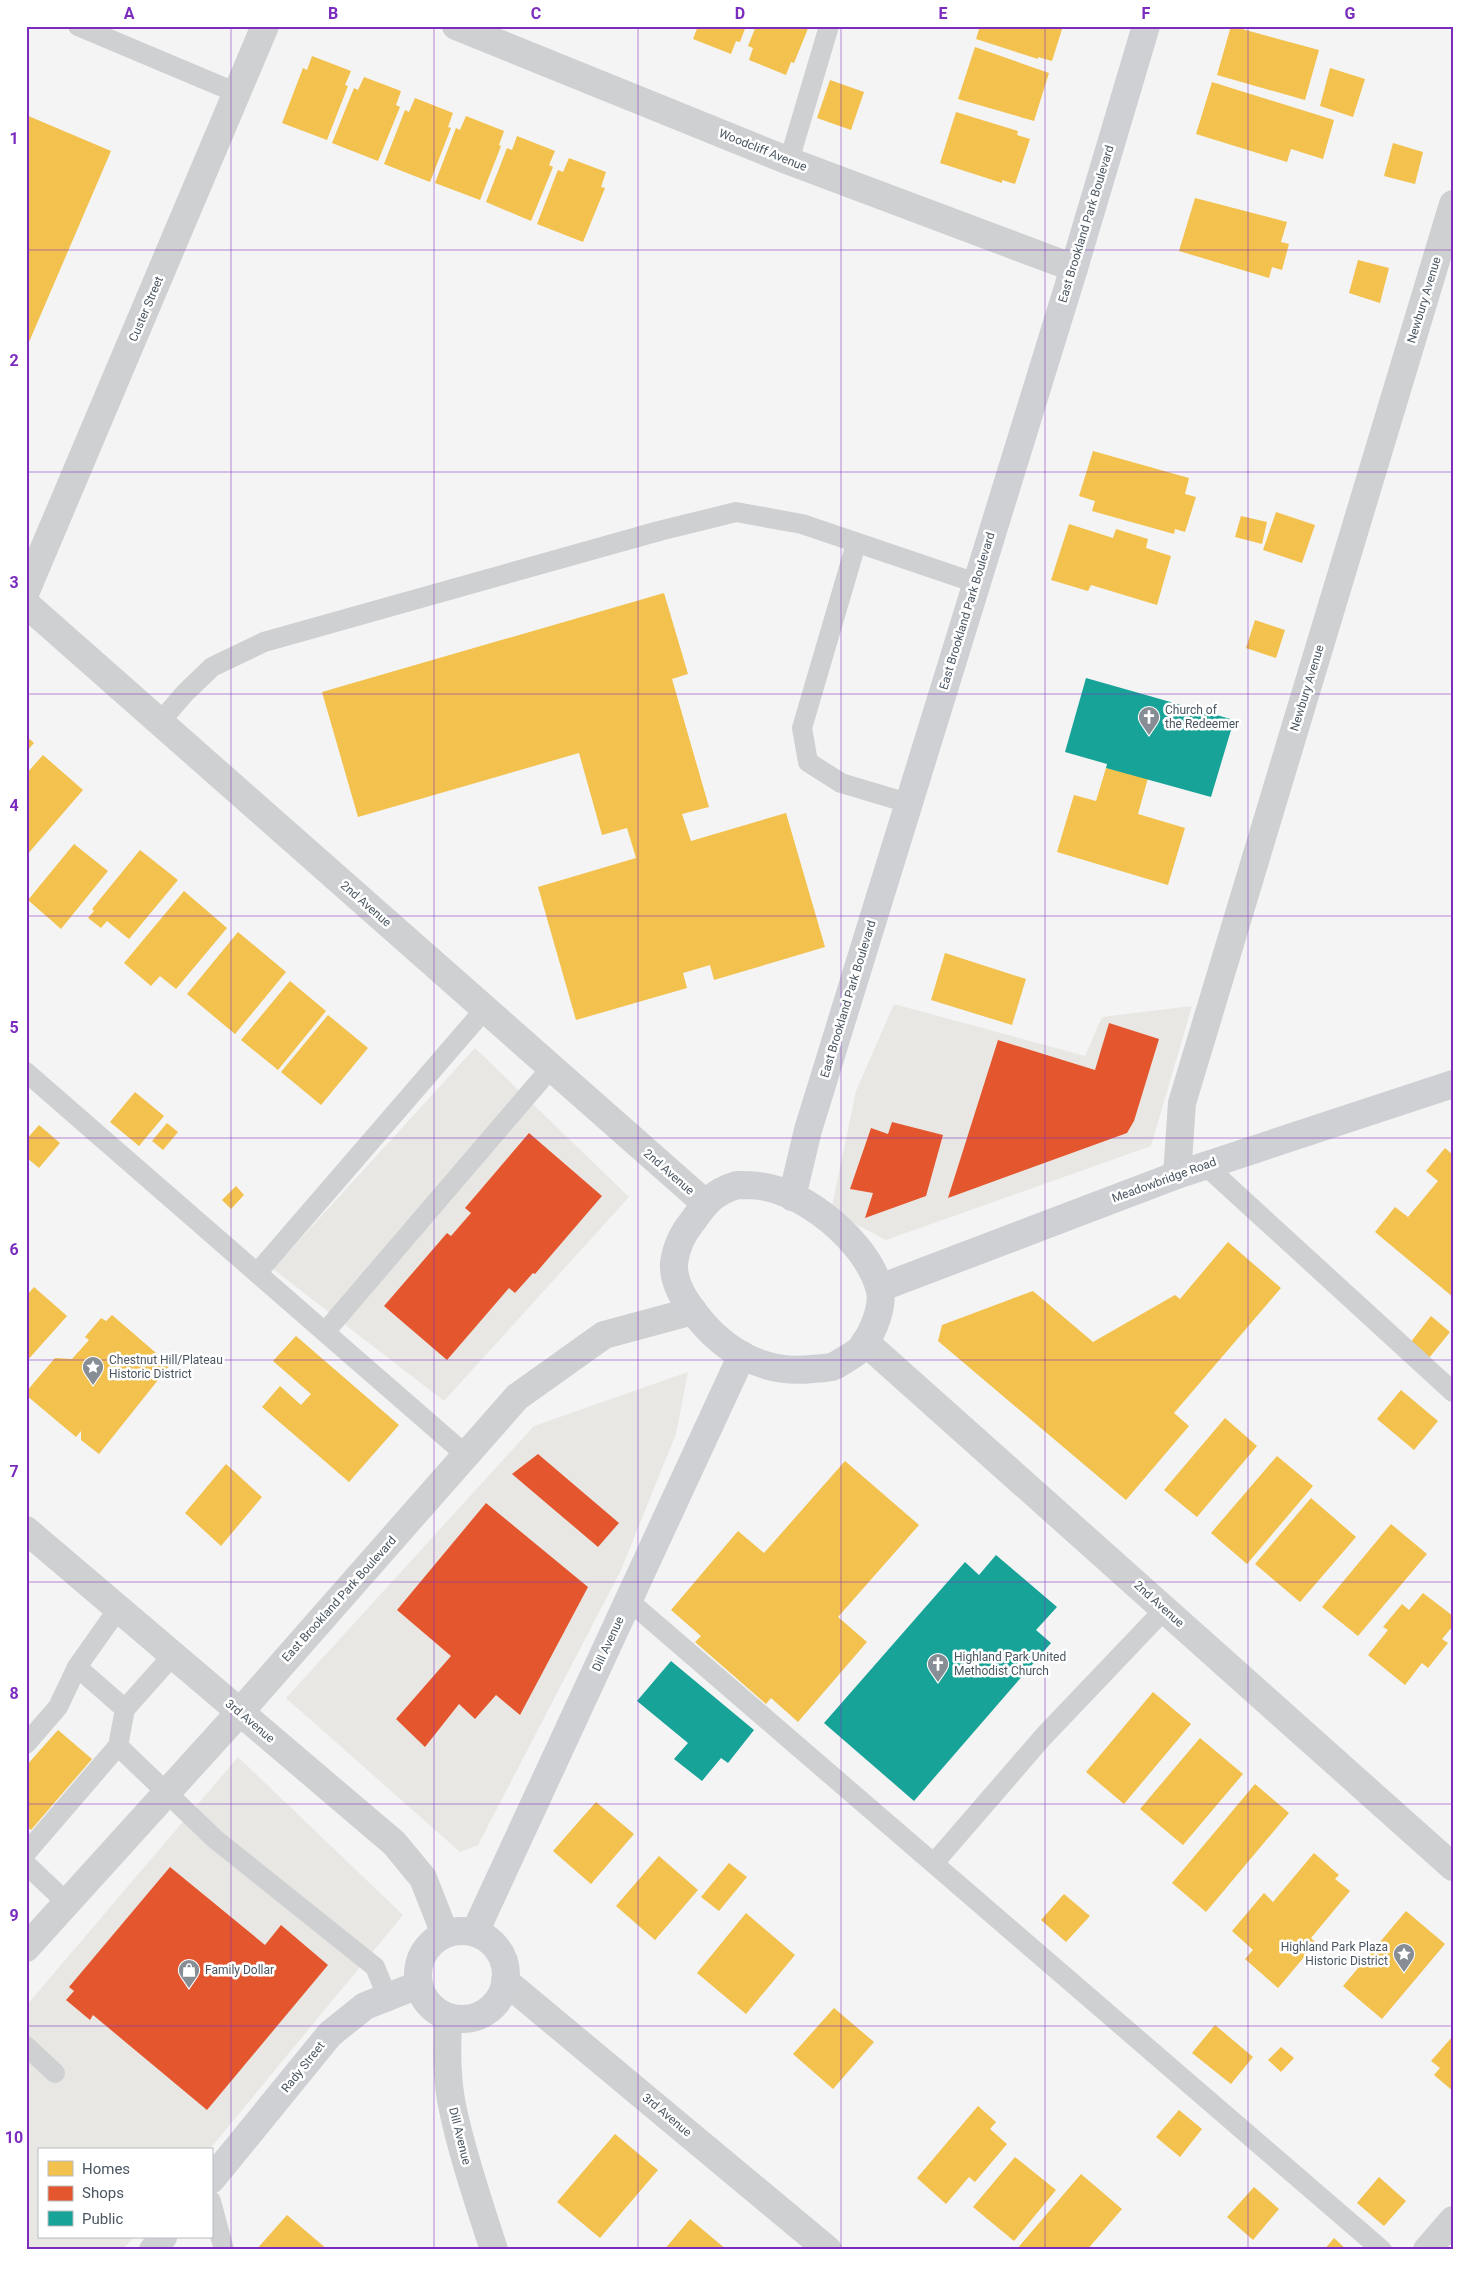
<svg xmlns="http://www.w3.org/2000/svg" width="1479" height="2276" viewBox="0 0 1479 2276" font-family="Roboto,sans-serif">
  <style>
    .commercial { fill: #e8e7e3 }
    .homes { fill: #f2c14e }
    .shops { fill: #e4572e }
    .public { fill: #17a398 }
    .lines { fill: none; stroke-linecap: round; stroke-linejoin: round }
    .service { stroke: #ced0d2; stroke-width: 20 }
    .minor { stroke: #ced0d2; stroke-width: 28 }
    .tertiary { stroke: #ced0d2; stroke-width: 28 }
    .secondary { stroke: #ced0d4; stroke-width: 28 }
    .grid { fill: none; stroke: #7b2cbf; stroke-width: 1; stroke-opacity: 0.55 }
    .labels { text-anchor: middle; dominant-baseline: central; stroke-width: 5; stroke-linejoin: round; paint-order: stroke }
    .street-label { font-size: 12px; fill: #4a5661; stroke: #fff }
    .poi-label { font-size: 12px; fill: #4a5661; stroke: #fff; text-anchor: start }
    .neatline { fill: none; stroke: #7b2cbf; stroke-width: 2 }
    .grid-label { font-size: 16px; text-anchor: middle; font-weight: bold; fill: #7b2cbf }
  </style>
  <rect width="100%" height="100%" fill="#f4f4f4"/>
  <!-- commercial -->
  <g class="commercial">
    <path d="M894,1004L1085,1056L1102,1017L1192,1006L1151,1146L886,1240L831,1211L856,1091Z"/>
    <path d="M475,1048L629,1197L444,1401L273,1269Z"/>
    <path d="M688,1372L676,1434L621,1570L478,1845L460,1852L286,1698L534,1426Z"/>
    <path d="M238,1757L403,1915L209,2150H39V2237H134L122,2250H26V2006Z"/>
  </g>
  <!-- homes -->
  <g class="homes">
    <path d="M698,26H746L740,42L736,41L731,54L693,39Z"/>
    <path d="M756,26H809L794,63L791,62L786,75L749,60L753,48L748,46Z"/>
    <path d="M980,26H1063L1052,61L1038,57V59L976,39Z"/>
    <path d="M1231,26L1319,50L1305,100L1217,75Z"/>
    <path d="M975,47L1049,73L1034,121L958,99Z"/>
    <path d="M312,56L351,71L345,85L348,86L327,140L282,123L303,68L307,70Z"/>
    <path d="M1330,68L1365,79L1353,117L1320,106Z"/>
    <path d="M364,77L401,91L396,105L400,107L378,161L332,143L354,88L358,90Z"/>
    <path d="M830,80L864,92L851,130L817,118Z"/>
    <path d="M1212,82L1334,120L1323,159L1291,149L1287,162L1196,134Z"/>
    <path d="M415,98L453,113L448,127L451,128L430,182L384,164L405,110L409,112Z"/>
    <path d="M956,112L1018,131L1017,135L1030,139L1015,184L1002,180V183L940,163Z"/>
    <path d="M26,115L111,151L26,349Z"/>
    <path d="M466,116L504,131L499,145L501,146L480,200L435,183L456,128L460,130Z"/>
    <path d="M517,136L555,151L549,165L553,167L531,221L486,202L507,148L512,150Z"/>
    <path d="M1393,143L1423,152L1415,184L1384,176Z"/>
    <path d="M569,158L606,172L601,187L605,188L583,242L537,224L558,170L563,172Z"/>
    <path d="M1195,198L1287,222L1281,242L1289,244L1282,270L1272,267L1269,278L1179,251Z"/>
    <path d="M1358,260L1389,268L1380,303L1349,293Z"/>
    <path d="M1093,451L1189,478L1185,494L1196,497L1185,532L1175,529L1174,534L1092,511L1095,501L1079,496Z"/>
    <path d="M1276,512L1315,525L1302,563L1263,550Z"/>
    <path d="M1241,516L1267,522L1262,544L1235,537Z"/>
    <path d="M1069,524L1113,538L1116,529L1148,539L1146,548L1171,556L1157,605L1091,585L1088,591L1051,580Z"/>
    <path d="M664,593L688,674L672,679L709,807L682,814L691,841L786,813L825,947L714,980L710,965L683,973L687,988L576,1020L538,887L636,858L627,828L602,835L579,753L358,817L322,692Z"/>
    <path d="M1255,620L1285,630L1276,658L1246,648Z"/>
    <path d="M26,736L34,743L26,752Z"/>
    <path d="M43,755L83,790L26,856V774Z"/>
    <path d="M1106,768L1148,778L1138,814L1185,828L1168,885L1057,852L1074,795L1096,801Z"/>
    <path d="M74,844L108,871L61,929L28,900Z"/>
    <path d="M140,850L178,880L129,939L107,921L101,928L88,918L94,911L92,909Z"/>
    <path d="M184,891L227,928L176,989L160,976L151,986L124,963Z"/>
    <path d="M238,932L286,972L235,1034L187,994Z"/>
    <path d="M945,953L1026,979L1012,1025L931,1000Z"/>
    <path d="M290,981L326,1011L278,1070L241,1040Z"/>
    <path d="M328,1015L368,1048L321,1105L281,1072Z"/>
    <path d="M135,1092L164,1116L139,1146L110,1122Z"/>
    <path d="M167,1123L178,1132L163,1150L152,1141Z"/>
    <path d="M39,1125L60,1143L39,1168L26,1157V1140Z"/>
    <path d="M1445,1148L1453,1155V1297L1375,1232L1395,1207L1408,1217L1438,1181L1426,1171Z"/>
    <path d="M236,1186L244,1195L231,1209L222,1200Z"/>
    <path d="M1228,1242L1281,1288L1174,1413L1189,1426L1126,1500L938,1341L942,1325L1033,1291L1093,1342L1175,1295L1180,1299Z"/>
    <path d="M34,1287L67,1316L26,1362V1292L28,1294Z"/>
    <path d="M112,1315L170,1365L99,1454L81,1440V1431L76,1437L26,1395V1392L55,1358L72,1359L89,1340L85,1337L101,1318L106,1321Z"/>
    <path d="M1431,1316L1450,1332L1429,1358L1410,1343Z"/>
    <path d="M296,1336L399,1425L349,1482L262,1407L280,1386L301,1405L311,1394L273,1361Z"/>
    <path d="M1401,1390L1438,1421L1414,1450L1377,1419Z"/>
    <path d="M1225,1418L1257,1446L1197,1517L1164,1490Z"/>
    <path d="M1277,1456L1313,1486L1247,1564L1211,1533Z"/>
    <path d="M845,1461L919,1525L838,1617L867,1642L798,1722L771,1698L766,1704L695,1642L701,1636L671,1610L738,1531L764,1553Z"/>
    <path d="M226,1464L262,1497L221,1546L185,1513Z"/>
    <path d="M1311,1498L1356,1537L1300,1602L1255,1564Z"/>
    <path d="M1391,1524L1427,1554L1358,1636L1322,1607Z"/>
    <path d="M1423,1593L1453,1616V1626L1442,1639L1448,1643L1428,1668L1422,1663L1405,1685L1368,1655L1388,1630L1383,1627L1402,1604L1409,1610Z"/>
    <path d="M1153,1692L1191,1724L1124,1804L1086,1772Z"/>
    <path d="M58,1730L92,1759L31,1830L26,1826V1766Z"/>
    <path d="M1200,1738L1243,1774L1183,1845L1140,1809Z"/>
    <path d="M1255,1784L1289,1813L1206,1912L1172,1883Z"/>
    <path d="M596,1802L634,1834L591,1884L553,1851Z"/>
    <path d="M1314,1853L1339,1875L1335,1879L1350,1891L1311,1938L1316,1943L1278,1988L1245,1959L1253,1950L1232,1931L1264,1893L1273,1902Z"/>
    <path d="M659,1856L698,1890L655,1940L616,1906Z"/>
    <path d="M729,1863L747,1877L719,1911L701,1897Z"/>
    <path d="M1064,1894L1090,1916L1066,1942L1041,1920Z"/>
    <path d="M1406,1911L1445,1944L1382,2019L1343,1986Z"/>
    <path d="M746,1913L795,1955L746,2014L697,1973Z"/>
    <path d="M834,2008L874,2042L833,2089L793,2054Z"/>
    <path d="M1215,2025L1253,2057L1231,2084L1192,2053Z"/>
    <path d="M1453,2036V2091L1434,2075L1440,2068L1431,2061Z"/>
    <path d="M1281,2047L1294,2058L1281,2072L1268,2060Z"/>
    <path d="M978,2106L996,2122L990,2129L1007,2144L975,2182L969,2177L946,2204L917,2178Z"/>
    <path d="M1179,2110L1202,2129L1180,2157L1156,2137Z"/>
    <path d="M615,2134L658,2170L600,2238L557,2202Z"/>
    <path d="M1015,2157L1056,2190L1014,2241L973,2207Z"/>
    <path d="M1081,2174L1122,2209L1087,2250H1016Z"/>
    <path d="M1379,2177L1406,2201L1384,2226L1357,2203Z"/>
    <path d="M1254,2187L1279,2209L1253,2240L1227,2217Z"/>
    <path d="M287,2215L328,2250H256Z"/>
    <path d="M690,2219L727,2250H664Z"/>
    <path d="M1334,2238L1347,2250H1324Z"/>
  </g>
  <!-- shops -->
  <g class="shops">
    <path d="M1109,1023L1159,1039L1134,1121L1127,1133L948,1198L998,1040L1095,1070Z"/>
    <path d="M892,1122L943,1135L926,1196L865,1218L873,1193L850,1189L871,1128L888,1134Z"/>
    <path d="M529,1133L602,1196L535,1274L533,1273L515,1293L509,1288L447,1360L384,1306L447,1233L451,1236L471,1213L465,1208Z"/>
    <path d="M538,1454L619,1523L598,1547L512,1474Z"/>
    <path d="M486,1503L588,1587L520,1715L496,1695L475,1719L459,1704L425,1747L396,1719L451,1656L397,1610Z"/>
    <path d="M170,1867L265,1945L281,1925L328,1965L207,2110L93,2015L90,2020L66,2000L74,1991L69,1987Z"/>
  </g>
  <!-- public -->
  <g class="public">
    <path d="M1086,678L1234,720L1211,797L1106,768L1107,764L1065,752Z"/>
    <path d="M996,1555L1057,1607L1036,1630L1051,1643L914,1801L824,1723L965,1562L979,1575Z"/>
    <path d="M671,1661L754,1730L728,1763L721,1758L702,1781L674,1759L688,1743L637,1701Z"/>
  </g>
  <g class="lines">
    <!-- service -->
    <g class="service">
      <path d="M78,26L237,93"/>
      <path d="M789,161L829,26"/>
      <path d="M856,544L802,728L808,762L841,783L908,803"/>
      <path d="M160,722L185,693L212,667L264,642L659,531L736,512L802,524L976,583"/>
      <path d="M26,1072L466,1455"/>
      <path d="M1205,1165L1453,1392"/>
      <path d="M257,1273L485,1009"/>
      <path d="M325,1332L551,1068"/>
      <path d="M628,1600L1382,2250"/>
      <path d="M118,1609L77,1667L125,1709L173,1655"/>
      <path d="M26,1744L58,1707L77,1667"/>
      <path d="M118,1746L215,1839L375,1967L387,1996"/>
      <path d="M26,1853L118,1746L125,1709"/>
      <path d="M934,1863L1043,1737L1164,1610"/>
      <path d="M26,1864L67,1903"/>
      <path d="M26,2046L55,2073"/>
      <path d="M211,2201L224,2250"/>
    </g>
    <!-- minor -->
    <g class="minor">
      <path d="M456,26L789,161L1074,268"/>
      <path d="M26,591L265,26"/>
      <path d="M26,604L705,1203"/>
      <path d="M1177,1175L1182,1103L1453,204"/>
      <path d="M865,1342L1453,1867"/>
      <path d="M26,1530L394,1843L423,1878L445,1934"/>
      <path d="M505,1981L828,2250"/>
      <path d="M1427,2250L1453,2220"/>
    </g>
    <!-- tertiary -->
    <g class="tertiary">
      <path d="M26,1948L239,1713L517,1397L604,1335L693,1311"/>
      <path d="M448,2018C447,2048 446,2079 453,2110C463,2157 479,2203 494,2250"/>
    </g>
    <!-- secondary -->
    <g class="secondary">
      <path d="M737,1185C745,1185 753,1185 760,1186C806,1192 866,1242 879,1287C885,1305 873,1332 862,1347C857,1354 845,1359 838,1364C831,1369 820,1368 812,1369C761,1375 719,1348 691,1308C681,1295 673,1280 674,1263C676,1248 683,1233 692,1222C706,1202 714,1192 737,1185Z"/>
      <path d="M792,1197L808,1130L1074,268L1146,26"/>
      <path d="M880,1288L1177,1175L1453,1084"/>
      <circle cx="462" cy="1975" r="44"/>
      <path d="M475,1932L742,1355"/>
      <path d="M211,2180L330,2034L365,2006L418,1985"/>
      <path d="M153,2250L163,2237"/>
    </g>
  </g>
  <!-- grid -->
  <path class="grid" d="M231,26V2250M434,26V2250M638,26V2250M841,26V2250M1045,26V2250M1248,26V2250M26,250H1453M26,472H1453M26,694H1453M26,916H1453M26,1138H1453M26,1360H1453M26,1582H1453M26,1804H1453M26,2026H1453"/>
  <!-- icons -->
  <defs>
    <g id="church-pin" transform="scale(1.125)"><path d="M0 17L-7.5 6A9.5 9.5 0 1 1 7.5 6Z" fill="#868d94" stroke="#fff"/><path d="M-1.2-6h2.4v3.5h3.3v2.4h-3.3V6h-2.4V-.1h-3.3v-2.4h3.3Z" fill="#fff"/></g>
    <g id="sight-pin" transform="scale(1.125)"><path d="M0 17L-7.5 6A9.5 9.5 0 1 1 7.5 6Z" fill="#868d94" stroke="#fff"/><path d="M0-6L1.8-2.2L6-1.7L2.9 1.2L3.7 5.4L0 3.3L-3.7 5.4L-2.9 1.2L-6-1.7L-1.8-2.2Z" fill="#fff"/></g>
    <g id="shop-pin" transform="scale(1.125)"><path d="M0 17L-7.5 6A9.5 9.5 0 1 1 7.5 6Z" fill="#868d94" stroke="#fff"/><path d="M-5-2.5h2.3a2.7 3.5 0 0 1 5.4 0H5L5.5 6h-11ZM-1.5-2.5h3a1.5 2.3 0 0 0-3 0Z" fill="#fff"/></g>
  </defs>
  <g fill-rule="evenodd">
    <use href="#church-pin" x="1149" y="717"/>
    <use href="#sight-pin" x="93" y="1367"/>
    <use href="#church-pin" x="938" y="1664"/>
    <use href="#sight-pin" x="1404" y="1954"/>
    <use href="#shop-pin" x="189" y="1970"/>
  </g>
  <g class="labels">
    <!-- street labels -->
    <g class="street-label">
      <text transform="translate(763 150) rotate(22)">Woodcliff Avenue</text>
      <text transform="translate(1086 224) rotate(-73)">East Brookland Park Boulevard</text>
      <text transform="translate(1424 300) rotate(-73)">Newbury Avenue</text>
      <text transform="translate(146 309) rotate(-67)">Custer Street</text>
      <text transform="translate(967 611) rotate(-73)">East Brookland Park Boulevard</text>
      <text transform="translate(1307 688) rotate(-73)">Newbury Avenue</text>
      <text transform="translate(366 904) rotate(41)">2nd Avenue</text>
      <text transform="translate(848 999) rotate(-73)">East Brookland Park Boulevard</text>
      <text transform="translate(669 1172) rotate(41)">2nd Avenue</text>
      <text transform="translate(1164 1180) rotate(-20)">Meadowbridge Road</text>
      <text transform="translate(339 1599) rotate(-48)">East Brookland Park Boulevard</text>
      <text transform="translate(1159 1604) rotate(42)">2nd Avenue</text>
      <text transform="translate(608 1644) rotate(-65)">Dill Avenue</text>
      <text transform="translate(250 1721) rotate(40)">3rd Avenue</text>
      <text transform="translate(303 2067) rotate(-51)">Rady Street</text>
      <text transform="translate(667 2115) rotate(40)">3rd Avenue</text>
      <text transform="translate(460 2136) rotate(76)">Dill Avenue</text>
    </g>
    <!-- poi labels -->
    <g class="poi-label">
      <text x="1165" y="710">Church of<tspan x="1165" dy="14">the Redeemer</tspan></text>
      <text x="109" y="1360">Chestnut Hill/Plateau<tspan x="109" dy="14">Historic District</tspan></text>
      <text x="954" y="1657">Highland Park United<tspan x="954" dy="14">Methodist Church</tspan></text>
      <text x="1388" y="1947" text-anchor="end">Highland Park Plaza<tspan x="1388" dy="14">Historic District</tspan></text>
      <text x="205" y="1970">Family Dollar</text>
    </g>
  </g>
  <!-- border -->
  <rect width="1479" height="2276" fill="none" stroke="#ffffff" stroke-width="55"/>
  <!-- legend -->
  <rect x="38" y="2148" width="175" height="90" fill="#ffffff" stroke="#b7bbc0"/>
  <rect x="48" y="2161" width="25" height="15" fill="#f2c14e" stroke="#b7bbc0"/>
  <text x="82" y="2174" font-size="15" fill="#4a5661">Homes</text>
  <rect x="48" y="2186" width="25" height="15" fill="#e4572e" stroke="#b7bbc0"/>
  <text x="82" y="2198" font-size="15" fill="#4a5661">Shops</text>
  <rect x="48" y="2211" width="25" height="15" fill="#17a398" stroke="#b7bbc0"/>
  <text x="82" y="2224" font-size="15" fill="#4a5661">Public</text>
  <rect x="28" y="28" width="1424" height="2220" class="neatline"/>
  <g class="grid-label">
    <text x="129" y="19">A</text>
    <text x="333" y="19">B</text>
    <text x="536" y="19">C</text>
    <text x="740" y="19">D</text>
    <text x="943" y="19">E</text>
    <text x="1146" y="19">F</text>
    <text x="1350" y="19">G</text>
    <text x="14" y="144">1</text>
    <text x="14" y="366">2</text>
    <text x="14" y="588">3</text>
    <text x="14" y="811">4</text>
    <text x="14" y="1033">5</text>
    <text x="14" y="1255">6</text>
    <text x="14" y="1477">7</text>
    <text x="14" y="1699">8</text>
    <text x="14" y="1921">9</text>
    <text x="14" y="2143">10</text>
  </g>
</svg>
